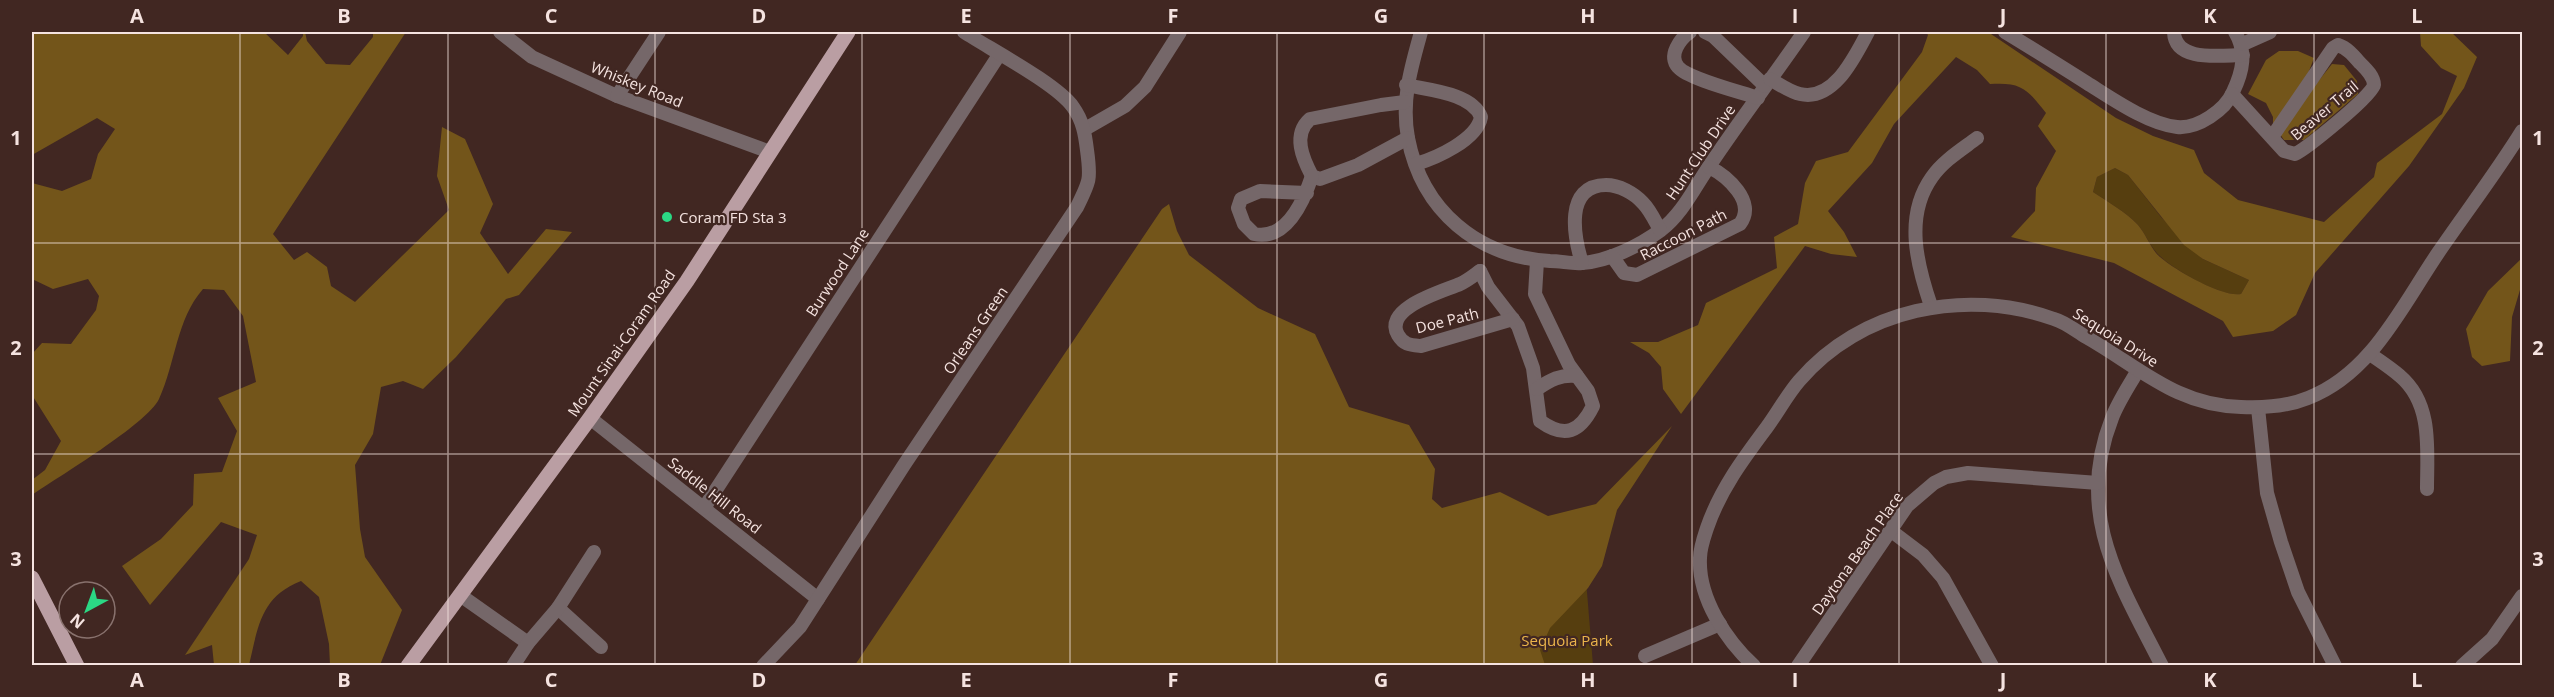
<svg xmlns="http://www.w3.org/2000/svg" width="2554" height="697" viewBox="0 0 2554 697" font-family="'Open Sans',sans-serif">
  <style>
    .green { fill: #563e0f }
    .forest { fill: #73551a; fill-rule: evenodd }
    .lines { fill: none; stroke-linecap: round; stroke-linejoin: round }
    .minor { stroke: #756769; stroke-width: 14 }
    .major { stroke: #ba9ea3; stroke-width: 15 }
    .grid { fill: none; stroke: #f5e3e0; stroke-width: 1.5; stroke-opacity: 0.55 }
    .poi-dot { fill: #2bd884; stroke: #412722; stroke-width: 2 }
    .labels { text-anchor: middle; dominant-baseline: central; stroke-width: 4.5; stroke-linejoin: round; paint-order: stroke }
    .street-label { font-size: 15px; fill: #f5e3e0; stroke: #412722 }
    .poi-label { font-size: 15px; fill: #f5e3e0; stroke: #412722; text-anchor: start }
    .park-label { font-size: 15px; fill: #ebb44b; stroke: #412722 }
    .neatline { fill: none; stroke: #f5e3e0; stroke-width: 2 }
    .grid-label { font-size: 20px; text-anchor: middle; font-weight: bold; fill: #f5e3e0 }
  </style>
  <rect width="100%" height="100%" fill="#412722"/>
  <!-- green -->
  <g class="green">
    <path d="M2115,168L2128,175L2161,217L2203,259L2249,280L2241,294C2222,298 2168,267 2156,252C2149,244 2145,233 2138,225C2126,212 2108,202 2093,192L2097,177Z"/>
    <path d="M1586,580L1593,665H1533L1527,649Z"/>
  </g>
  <!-- forest -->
  <g class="forest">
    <path d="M32,32H264L288,55L303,36V32H305L307,41L326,64L350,65L373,37V32H406L273,234L294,260L307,252L327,267L331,286L355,302L449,210L437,176L442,127L465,139L493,204L480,233L508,274L546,229L572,232L519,295L506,299L456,357L423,389L403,381L381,387L373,434L355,465L360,529L365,557L402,610L380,665H330L329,644L319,597L301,581C260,597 258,628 249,665H214L212,645L185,655L249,559L257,535L221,522L150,605L122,566L161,539L193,505L194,474L222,472L237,431L218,398L256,382L243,316L224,290L203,289C176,320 176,362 159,399C147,424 58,477 32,495V480L45,470L61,441L32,395V354L42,343L71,344L96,310L99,296L88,279L53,289L32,279V183L62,191L91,179L98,154L115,129L97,118L32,155Z"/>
    <path d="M1926,32H1988L2116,118L2153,136L2194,150L2204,173L2238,200L2324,222L2374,177L2377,163L2442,114L2457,76L2441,68L2421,46L2420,32H2451L2477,57L2464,88L2409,166L2315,273L2296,315L2273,331L2233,337L2223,321L2210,314L2114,263L2011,237L2035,211L2036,188L2056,151L2038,126L2046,113C2027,89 2022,82 1990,84L1977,70L1956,57L1894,124L1872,163L1828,211L1844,232L1857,257L1831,254L1805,246L1681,414L1663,389L1661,367L1649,353L1630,342H1658L1698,325L1706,303L1777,268L1774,237L1798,224L1805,183L1816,161L1848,152L1922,52L1928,35ZM2115,168L2128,175L2184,245L2203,259L2249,280L2241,294C2223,298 2168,267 2156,253C2149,244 2145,233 2138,225C2126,212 2108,202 2093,192L2097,177Z"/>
    <path d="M2279,51H2298L2314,58L2306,79L2316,84L2332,64L2344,65L2357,81L2358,94L2304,140H2284L2273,124V117L2266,103L2248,94L2266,60Z"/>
    <path d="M1169,204L1177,231L1189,255L1258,308L1315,334L1349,407L1409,425L1435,469L1432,499L1442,508L1500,492L1548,516L1596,504L1672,426L1617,510L1602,566L1588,588L1550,628L1540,650L1545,665H855L1162,209Z"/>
    <path d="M2522,258V283L2512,317L2510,361L2482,366L2472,357L2466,329L2488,291Z"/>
  </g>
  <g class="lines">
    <!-- minor -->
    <g class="minor">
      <path d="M500,32L532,57L617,96L770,152"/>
      <path d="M1421,32C1411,68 1401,100 1408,138C1422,211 1478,257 1550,261C1561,261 1572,264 1582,263C1609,261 1639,246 1661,230C1683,213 1694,188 1710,165C1740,120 1773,77 1804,32"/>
      <path d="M1690,32C1680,39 1668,55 1678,67C1688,79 1741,92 1758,98"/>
      <path d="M1705,32L1713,36L1765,86"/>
      <path d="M2005,32C2033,49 2060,66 2087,83C2111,98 2148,124 2177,127C2198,129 2225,110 2233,92C2243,71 2247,52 2235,32"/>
      <path d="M2174,32C2175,63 2222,55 2243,55"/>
      <path d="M2243,44L2270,32"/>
      <path d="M1770,79C1779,84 1790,92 1800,94C1834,102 1855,56 1868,32"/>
      <path d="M1406,85C1428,90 1472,93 1481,117C1477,140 1436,158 1416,164"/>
      <path d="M2232,94L2284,151L2295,154C2306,149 2374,94 2374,85C2374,76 2365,68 2359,62C2353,55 2347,48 2338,45L2333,48L2272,137"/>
      <path d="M617,96L659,32"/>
      <path d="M1405,102L1381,105L1310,119C1292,135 1303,159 1312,176L1320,179L1358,165L1408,138"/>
      <path d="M1085,129L1125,106L1145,87L1180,32"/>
      <path d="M1307,193L1260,191L1241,199L1238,208L1244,224L1254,234C1287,241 1304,200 1312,176"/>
      <path d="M1612,256L1624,273L1637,275L1740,224C1757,202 1727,176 1709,167"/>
      <path d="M1582,263C1574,237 1564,185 1606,185C1619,185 1634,193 1643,203C1650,210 1655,221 1660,230"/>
      <path d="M1480,271L1488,287L1518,326L1533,368L1540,421C1565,439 1580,432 1593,406L1588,391L1569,365L1535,294L1537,261"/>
      <path d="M1480,271C1473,276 1467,281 1460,284C1444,291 1382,308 1398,335C1404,345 1410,345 1421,346L1513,319"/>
      <path d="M1931,306C1917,265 1904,216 1932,177C1943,161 1961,150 1977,138"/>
      <path d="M2370,354C2380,361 2391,368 2400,376C2433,404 2427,450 2427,489"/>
      <path d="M2138,370C2129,386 2118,402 2112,418C2074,514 2120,583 2162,666"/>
      <path d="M1537,389C1550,380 1561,374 1577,376"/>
      <path d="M2258,408L2267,493L2281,542L2298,592L2335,666"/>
      <path d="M590,418L818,599"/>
      <path d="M704,508L999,55"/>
      <path d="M1890,530L1923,555L1943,578L1992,666"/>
      <path d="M460,595L528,643"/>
      <path d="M558,608L601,647"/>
      <path d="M1645,656L1720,624"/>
      <path d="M513,666L528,643L558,608L594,552"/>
      <path d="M763,666L800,627L904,465L1077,207C1090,181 1091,179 1087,150C1085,134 1083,121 1073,107C1057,84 990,49 964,32"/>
      <path d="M1754,666C1726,640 1698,598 1700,558C1700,548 1704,537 1707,528C1720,490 1743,459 1767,427C1778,412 1787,395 1799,381C1860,309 1965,287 2054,319C2065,322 2076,331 2086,337C2139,367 2177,406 2241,407C2264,408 2286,407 2308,398C2371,374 2402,306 2438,253C2466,212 2496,173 2522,131"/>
      <path d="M1798,666L1907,506L1934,483L1946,477L1968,473L2098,483"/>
      <path d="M2462,666L2492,639L2522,596"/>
    </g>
    <!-- major -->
    <g class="major">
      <path d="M32,578L77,666"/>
      <path d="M408,666L590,418L687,281L848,32"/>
    </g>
  </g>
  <!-- grid -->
  <path class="grid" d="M240,32V666M448,32V666M655,32V666M862,32V666M1070,32V666M1277,32V666M1484,32V666M1692,32V666M1899,32V666M2106,32V666M2314,32V666M32,243H2522M32,454H2522"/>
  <!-- markers -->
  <circle class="poi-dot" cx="667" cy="217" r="6"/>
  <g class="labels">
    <!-- street labels -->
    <g class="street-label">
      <text transform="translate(637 84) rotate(22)">Whiskey Road</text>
      <text transform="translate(2324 110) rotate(-40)">Beaver Trail</text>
      <text transform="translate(1700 152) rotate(-56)">Hunt Club Drive</text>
      <text transform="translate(1683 234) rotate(-27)">Raccoon Path</text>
      <text transform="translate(837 272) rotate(-57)">Burwood Lane</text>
      <text transform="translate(1447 320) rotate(-14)">Doe Path</text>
      <text transform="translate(975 330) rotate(-56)">Orleans Green</text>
      <text transform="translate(2116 337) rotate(32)">Sequoia Drive</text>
      <text transform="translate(621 343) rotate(-55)">Mount Sinai-Coram Road</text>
      <text transform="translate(715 495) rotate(38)">Saddle Hill Road</text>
      <text transform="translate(1857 553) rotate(-55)">Daytona Beach Place</text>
    </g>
    <!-- poi labels -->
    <g class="poi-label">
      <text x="679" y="217">Coram FD Sta 3</text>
    </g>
    <!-- park labels -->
    <g class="park-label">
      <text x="1567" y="640">Sequoia Park</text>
    </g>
  </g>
  <!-- border -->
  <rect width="2554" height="697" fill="none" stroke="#412722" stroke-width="66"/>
  <!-- north arrow -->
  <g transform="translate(87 610) rotate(221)"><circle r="28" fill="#412722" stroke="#89726e" stroke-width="1.5"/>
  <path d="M0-4.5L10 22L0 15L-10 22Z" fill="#2bd884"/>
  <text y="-9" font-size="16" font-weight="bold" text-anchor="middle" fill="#f5e3e0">N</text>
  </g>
  <rect x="33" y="33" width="2488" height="631" class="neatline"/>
  <g class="grid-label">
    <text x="137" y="23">A</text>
    <text x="344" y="23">B</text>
    <text x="551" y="23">C</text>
    <text x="759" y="23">D</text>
    <text x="966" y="23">E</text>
    <text x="1173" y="23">F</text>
    <text x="1381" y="23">G</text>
    <text x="1588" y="23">H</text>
    <text x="1795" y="23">I</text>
    <text x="2003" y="23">J</text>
    <text x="2210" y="23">K</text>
    <text x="2417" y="23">L</text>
    <text x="16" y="145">1</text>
    <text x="2538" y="145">1</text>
    <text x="16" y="355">2</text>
    <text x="2538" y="355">2</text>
    <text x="16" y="566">3</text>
    <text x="2538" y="566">3</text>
    <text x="137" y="687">A</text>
    <text x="344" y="687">B</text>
    <text x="551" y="687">C</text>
    <text x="759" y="687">D</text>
    <text x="966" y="687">E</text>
    <text x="1173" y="687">F</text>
    <text x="1381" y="687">G</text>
    <text x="1588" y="687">H</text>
    <text x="1795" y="687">I</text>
    <text x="2003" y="687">J</text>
    <text x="2210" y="687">K</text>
    <text x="2417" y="687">L</text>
  </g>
</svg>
